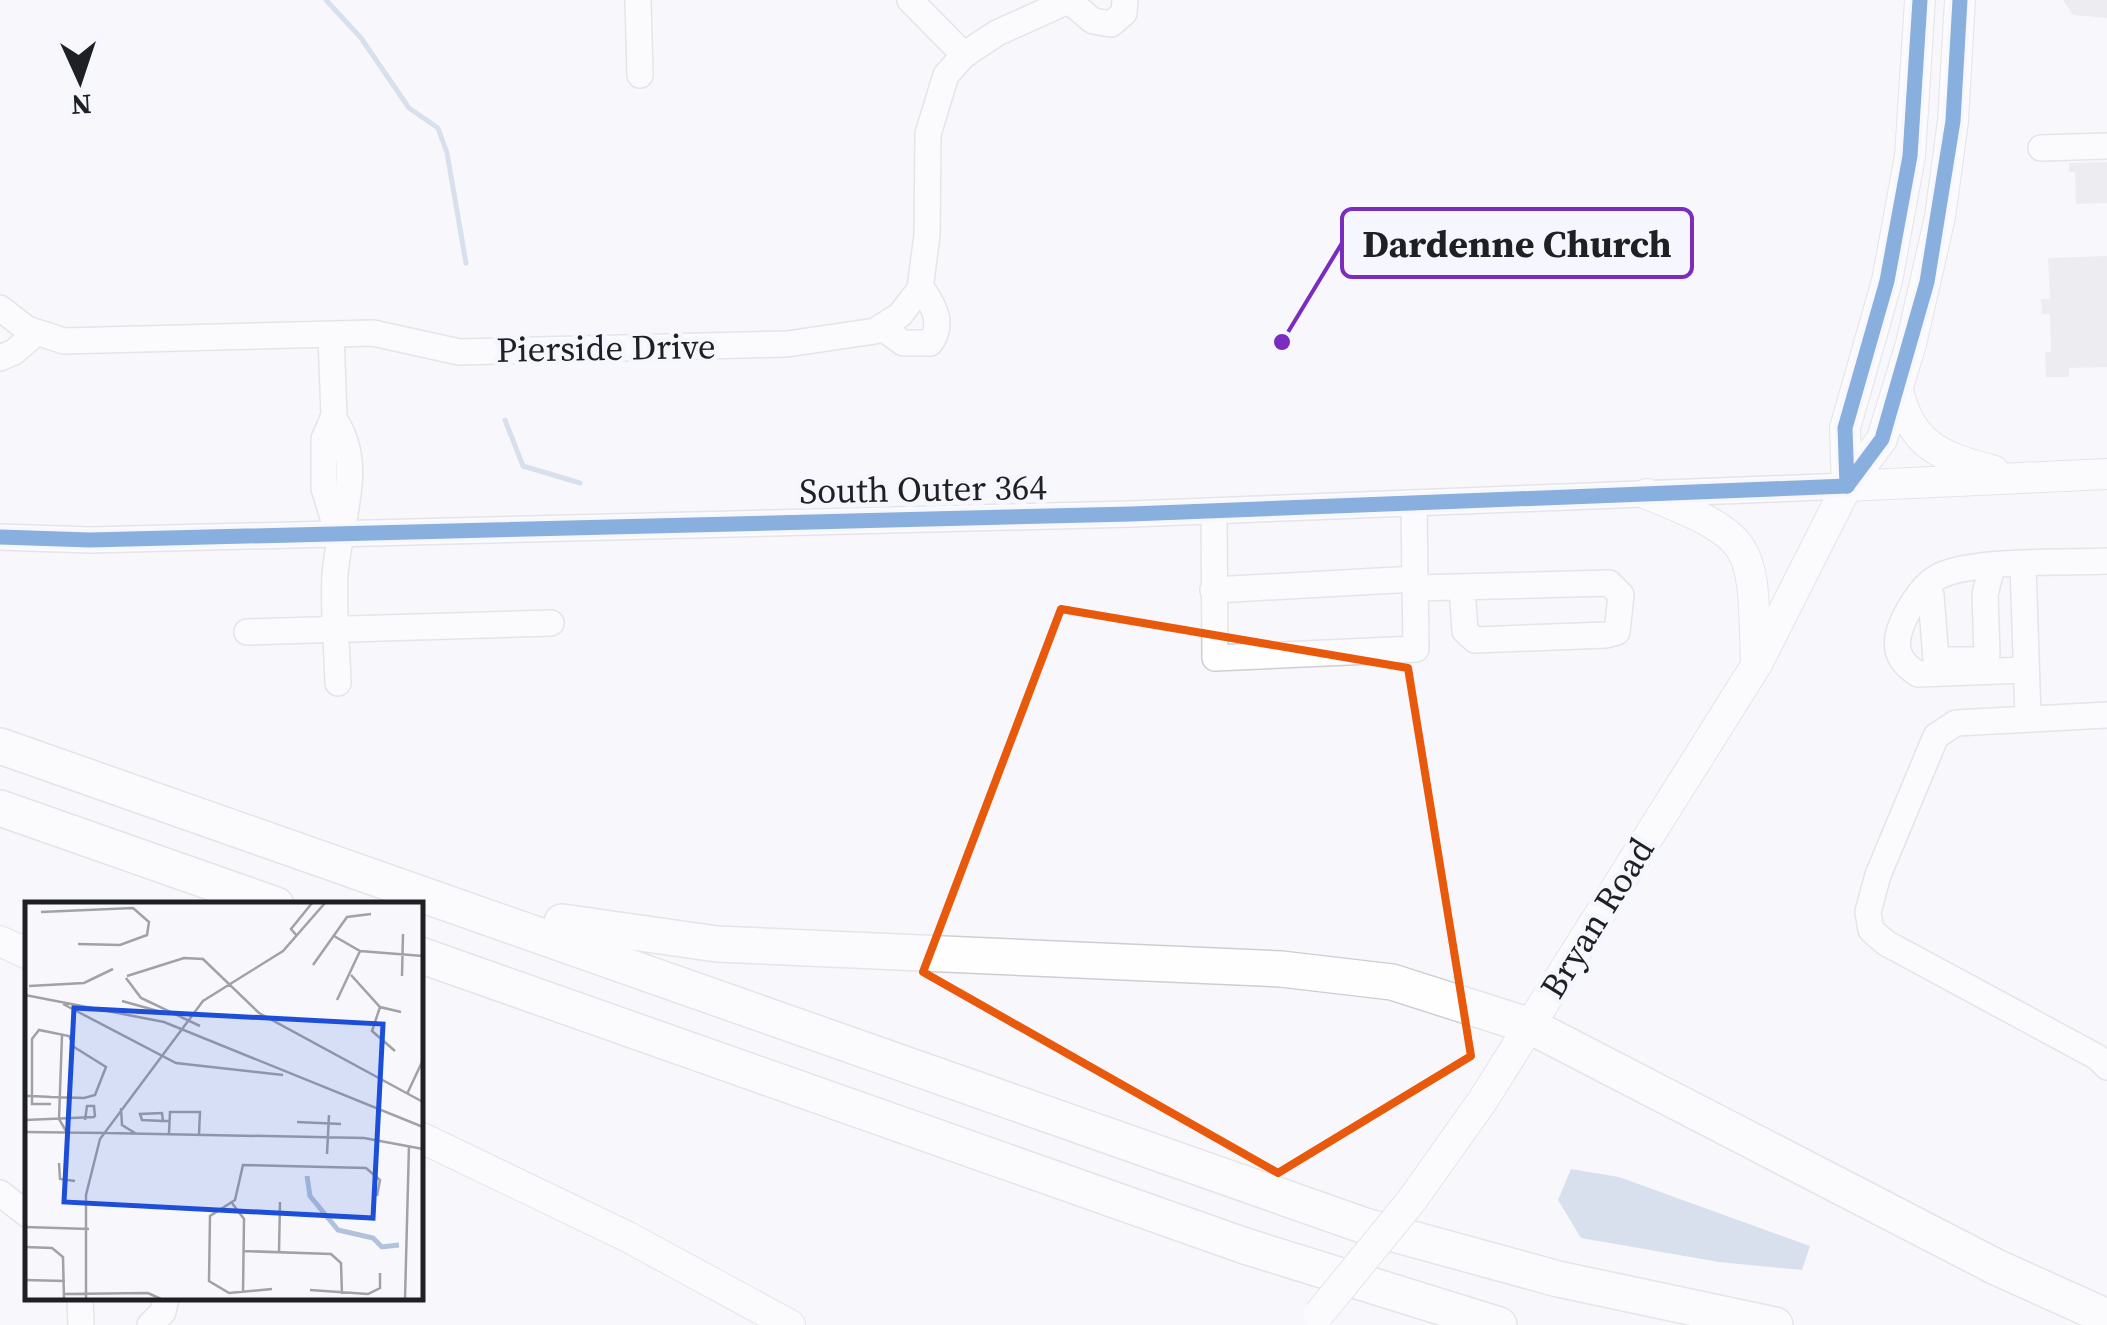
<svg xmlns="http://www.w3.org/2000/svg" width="2107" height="1325" viewBox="0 0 2107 1325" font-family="'Source Serif 4',serif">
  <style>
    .water { fill: #b2c2dc }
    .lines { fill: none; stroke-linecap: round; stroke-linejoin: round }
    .stream { stroke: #b2c2dc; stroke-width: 5 }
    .building { fill: #dfe0e4 }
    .minor-casing { stroke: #cdced2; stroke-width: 28 }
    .major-casing { stroke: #cdced2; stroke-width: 32 }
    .highway-casing { stroke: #cdced2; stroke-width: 38 }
    .minor { stroke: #fefeff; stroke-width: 25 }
    .major { stroke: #fefeff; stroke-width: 30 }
    .highway { stroke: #fefeff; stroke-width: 35 }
    .major-bridge-casing { stroke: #cdced2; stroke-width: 32; stroke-linecap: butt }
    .major-bridge { stroke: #fefeff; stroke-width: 30 }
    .cycleway-casing { stroke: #f6f7fe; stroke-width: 21 }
    .cycleway { stroke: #0057b8; stroke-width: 15 }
    .marked { fill: none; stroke: #e8590c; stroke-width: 8; stroke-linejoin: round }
    .labels { text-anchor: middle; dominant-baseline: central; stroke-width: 10; stroke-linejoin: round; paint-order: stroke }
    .street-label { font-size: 35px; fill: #1f2024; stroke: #f6f7fe }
    .inset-river { fill: none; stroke: #b2c2dc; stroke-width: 5 }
    .inset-road { fill: none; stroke: #a1a2a6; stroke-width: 2.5 }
    .view { fill: #1d4ed8; fill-opacity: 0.15; stroke: #1d4ed8; stroke-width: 5 }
    .inset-edge { fill: none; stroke: #1f2024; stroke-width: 5 }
    .leader { fill: none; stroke: #7b2cbf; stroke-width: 4 }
    .callout-dot { fill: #7b2cbf; stroke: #f6f7fe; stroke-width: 4 }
    .callout { fill: #f6f7fe; stroke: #7b2cbf; stroke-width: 4 }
    .callout-label { font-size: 38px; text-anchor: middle; font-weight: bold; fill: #1f2024 }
  </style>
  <rect width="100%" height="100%" fill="#f8f8fc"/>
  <!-- water -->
  <path class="water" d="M1571,1169L1619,1177L1810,1246L1802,1270L1719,1262L1581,1238L1558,1200Z"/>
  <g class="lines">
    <!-- stream -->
    <g class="stream">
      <path d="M326,0L361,38L409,108L438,128L447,153L466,263"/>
      <path d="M505,420L523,466L580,483"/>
    </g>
  </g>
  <!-- building -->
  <g class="building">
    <path d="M2063,0H2107V18L2073,15Z"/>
    <path d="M2107,162V203L2076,204L2075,172H2069V163Z"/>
    <path d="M2107,256V367L2069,368V377H2046L2045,352H2051L2050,314H2042L2041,299H2050L2048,258Z"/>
  </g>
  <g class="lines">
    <!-- minor casing -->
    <g class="minor-casing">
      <g id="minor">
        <path d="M638,0L640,75"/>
        <path d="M910,0L964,55"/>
        <path d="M1069,1L1093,21L1111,24L1124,13L1125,0"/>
        <path d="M2041,148L2107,146"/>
        <path d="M0,308L27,329L64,341L373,333L459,352L787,344L875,331L900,315L920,289L927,235L928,134L946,75L964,55L997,33L1070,0"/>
        <path d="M881,327L903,343H930C945,323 933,305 921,287"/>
        <path d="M331,335L334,416L324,439V488L338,534"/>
        <path d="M0,358L14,352L36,333"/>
        <path d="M333,418C367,464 339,522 335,574C333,610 337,647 338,683"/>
        <path d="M1214,511L1215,658L1416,649L1414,505"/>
        <path d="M0,537L90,540L1131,514L1847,486"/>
        <path d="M2023,565L2028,717"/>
        <path d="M1926,587L1931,595L1936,660H1984L1987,655L1985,594L1992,567"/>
        <path d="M1415,588L1609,583L1621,595L1617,632L1606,635L1475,640L1465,631L1462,587"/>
        <path d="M1213,590L1415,579"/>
        <path d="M247,632L551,623"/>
        <path d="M2026,670L1918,674C1900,663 1893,650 1900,629C1906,612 1921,587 1936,578C1966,559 2068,563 2107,561"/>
        <path d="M2107,715L1956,723L1936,736L1878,875L1868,912L1871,930L1886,943L2097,1057L2107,1067"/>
        <path d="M0,1193L28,1215"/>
        <path d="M80,1298L81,1325"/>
        <path d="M150,1325L163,1312L166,1298"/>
      </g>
    </g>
    <!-- major casing -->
    <g class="major-casing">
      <g id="major">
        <path d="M1898,391C1913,448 1941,456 1994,471"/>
        <path d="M1847,486L1845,428L1887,281L1910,156L1920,0"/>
        <path d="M1847,486L2107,474"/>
        <path d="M1647,494C1758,539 1752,543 1756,661"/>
        <path d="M0,941L28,954"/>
        <path d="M420,1137L628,1237L790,1325"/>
        <path d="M1412,1200L1483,1100L1757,664L1847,486L1882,439L1911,344L1940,217L1953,121L1960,0"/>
      </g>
    </g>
    <!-- highway casing -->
    <g class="highway-casing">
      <g id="highway">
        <path d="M0,746L1365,1226L1558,1279L1775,1325"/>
        <path d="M0,808L276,905"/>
        <path d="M562,922L717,944L1281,969L1392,982L1530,1026L1996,1267L2107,1317"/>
        <path d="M420,955L1245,1246L1499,1325"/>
      </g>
    </g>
    <!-- minor -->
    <use href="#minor" class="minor"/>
    <!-- major -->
    <use href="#major" class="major"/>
    <!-- highway -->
    <use href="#highway" class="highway"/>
    <!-- major-bridge casing -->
    <g class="major-bridge-casing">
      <path id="major-bridge" d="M1319,1314L1412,1200"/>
    </g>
    <!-- major-bridge -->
    <use href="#major-bridge" class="major-bridge"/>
    <!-- cycleway casing -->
    <g class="cycleway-casing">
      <g id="cycleway">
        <path d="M1847,486L1882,439L1927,282L1953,121L1960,0"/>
        <path d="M1847,486L1845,428L1887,281L1910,156L1920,0"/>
        <path d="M0,537L90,540L1131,514L1847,486"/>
      </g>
    </g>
    <!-- cycleway -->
    <use href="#cycleway" class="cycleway"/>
  </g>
  <!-- marked area -->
  <path d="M0 0H2107V1325H0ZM1061,609L1408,668L1471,1056L1278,1173L923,972Z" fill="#f8f8fc" fill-opacity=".55" fill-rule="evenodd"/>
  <path class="marked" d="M1061,609L1408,668L1471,1056L1278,1173L923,972Z"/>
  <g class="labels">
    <!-- street labels -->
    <g class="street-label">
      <text transform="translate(606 348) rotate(-1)">Pierside Drive</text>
      <text transform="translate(923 489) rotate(-1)">South Outer 364</text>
      <text transform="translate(1597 918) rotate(-58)">Bryan Road</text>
    </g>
  </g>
  <!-- overview -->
  <g transform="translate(25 902)">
    <rect width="398" height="398" fill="#f8f8fc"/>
    <path class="inset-river" d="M282,274L285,294L313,328L348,336L357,345L374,343"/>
    <path class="inset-road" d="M16,10L108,6L124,20L122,33L95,43L53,42M272,34L266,27L287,1M309,34L335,49L398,54M288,63L322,15L346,12M326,73L355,105L376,110M102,74L159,56L178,57L234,111L398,200M377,74L378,32M101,76L116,96L175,124M4,84L59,81L88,67M0,93L139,120L398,225M312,98L335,49M97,99L140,111M38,102L151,161L258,173M355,105L347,129L370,149M37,133L34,217L41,229M382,192L398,158M0,194H7L26,195L59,196L70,193L81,165L49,145L44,134L14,128L7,137V202H26M96,206L97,223L110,231M0,218L70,215M60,218L62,204H69L70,215M138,219L137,211L115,212L117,218L138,219H145M272,220L316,222M0,230L81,231M81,231L339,236L398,247M144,231L145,210H175L174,232M302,252L304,213M34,261L35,277L50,279M207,301L219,317L218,391M0,325L64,327M0,345L27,346L38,355L39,397M218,349L306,352L316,361L317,392M254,350L255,300M0,378L40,379M247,387L204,391L184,379L185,314L210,298L218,263L341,266L355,278L352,294M285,388L343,392L355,386V371M39,392L123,391L136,397M61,397V293L75,237L178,99L258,49L300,1M380,397L384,243"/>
    <path class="view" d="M49,106L358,122L348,316L39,300Z"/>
    <rect width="398" height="398" class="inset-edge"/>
  </g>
  <!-- callouts -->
  <path class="leader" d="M1282 342L1342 243"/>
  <circle class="callout-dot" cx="1282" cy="342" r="10"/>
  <rect class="callout" x="1342" y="209" width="350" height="68" rx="10"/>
  <g class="callout-label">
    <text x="1517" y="257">Dardenne Church</text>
  </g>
  <!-- north arrow -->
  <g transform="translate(80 80) rotate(177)" stroke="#f6f7fe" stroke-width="8" paint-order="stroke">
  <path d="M0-8L18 38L0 25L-18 38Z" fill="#1f2024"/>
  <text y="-15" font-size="28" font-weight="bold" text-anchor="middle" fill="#1f2024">N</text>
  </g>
</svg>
